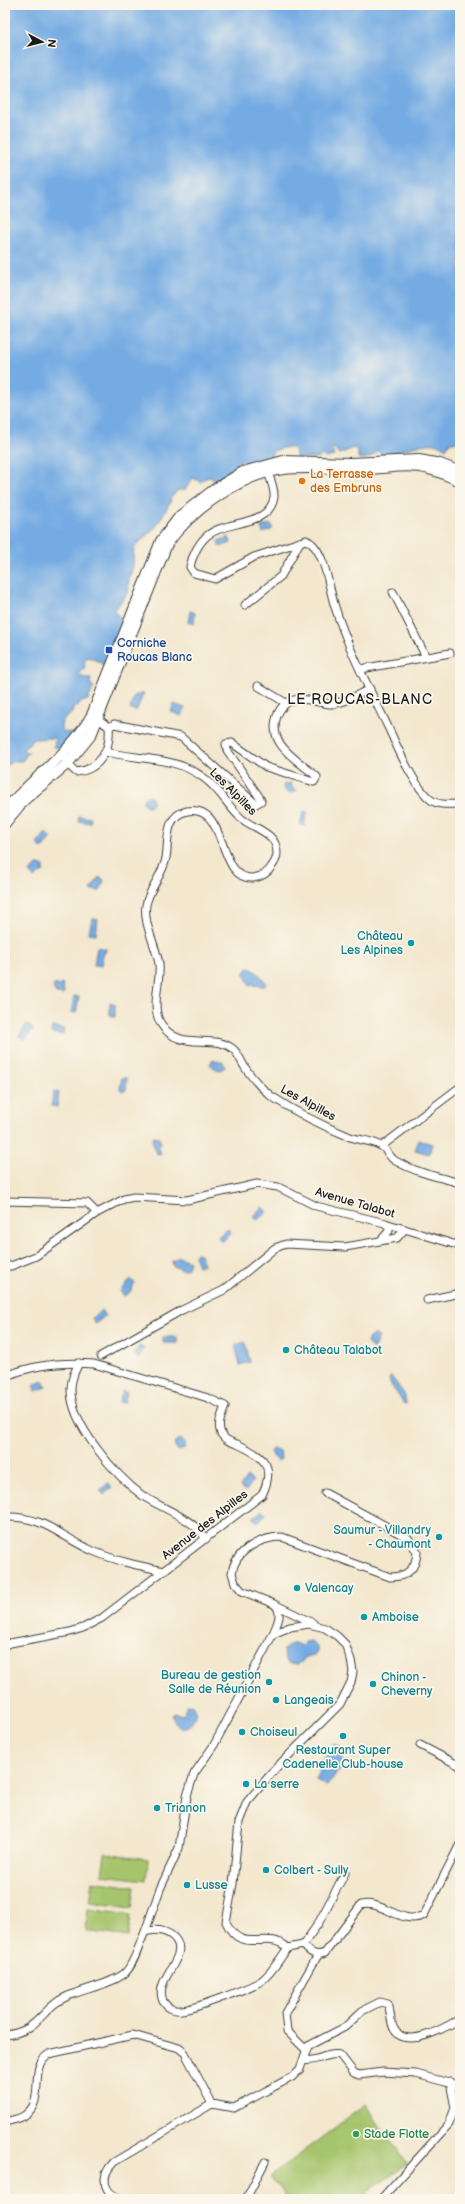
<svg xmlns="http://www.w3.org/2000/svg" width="465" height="2204" viewBox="0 0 465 2204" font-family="'Balsamiq Sans',sans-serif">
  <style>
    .green { fill: #a6c46c; stroke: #617044 }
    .water { fill: #75abe3; stroke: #486480 }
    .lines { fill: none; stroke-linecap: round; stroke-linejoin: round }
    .street-casing { stroke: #3c3a37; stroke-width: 9 }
    .secondary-casing { stroke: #3c3a37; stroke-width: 12 }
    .street { stroke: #fff; stroke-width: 7 }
    .secondary { stroke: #fff; stroke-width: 10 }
    .food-dot { fill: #e8710a; stroke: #fbf7ec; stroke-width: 1.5 }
    .transit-dot { fill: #1a4fb4; stroke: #fbf7ec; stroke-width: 1.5 }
    .culture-dot { fill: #0f9aa8; stroke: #fbf7ec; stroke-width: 1.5 }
    .leisure-dot { fill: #2e9e5b; stroke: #fbf7ec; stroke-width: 1.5 }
    .labels { text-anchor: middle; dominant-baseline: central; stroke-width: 3.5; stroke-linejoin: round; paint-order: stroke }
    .food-label { font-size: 12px; fill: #c56008; stroke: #fbf7ec; text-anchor: start }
    .transit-label { font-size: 12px; fill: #164399; stroke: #fbf7ec; text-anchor: start }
    .street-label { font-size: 12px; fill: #1c1c1c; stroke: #fbf7ec }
    .culture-label { font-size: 12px; fill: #0d838f; stroke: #fbf7ec; text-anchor: start }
    .leisure-label { font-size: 12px; fill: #27864d; stroke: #fbf7ec; text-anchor: start }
    .quarter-label { font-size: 14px; letter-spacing: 1px; fill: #1c1c1c; stroke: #fbf7ec }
  </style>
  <rect width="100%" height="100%" fill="#fbf7ec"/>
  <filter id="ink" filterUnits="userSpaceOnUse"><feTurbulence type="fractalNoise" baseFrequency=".025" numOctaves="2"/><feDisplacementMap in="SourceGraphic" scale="8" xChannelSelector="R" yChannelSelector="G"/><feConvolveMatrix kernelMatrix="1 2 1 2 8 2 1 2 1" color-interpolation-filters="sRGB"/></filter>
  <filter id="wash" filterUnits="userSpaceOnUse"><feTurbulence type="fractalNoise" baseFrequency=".012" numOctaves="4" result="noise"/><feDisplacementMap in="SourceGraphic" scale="16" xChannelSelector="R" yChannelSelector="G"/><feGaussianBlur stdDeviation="0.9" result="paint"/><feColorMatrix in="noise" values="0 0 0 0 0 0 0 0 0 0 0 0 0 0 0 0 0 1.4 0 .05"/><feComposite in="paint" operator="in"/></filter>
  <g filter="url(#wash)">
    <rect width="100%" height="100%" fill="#f3e7ce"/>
    <!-- green -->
    <g class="green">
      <path d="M105,1853L148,1859L146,1880L102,1875Z"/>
      <path d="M92,1881L135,1887L132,1908L89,1902Z"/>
      <path d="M88,1909L131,1915L128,1937L86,1931Z"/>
      <path d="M365,2105L407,2163L359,2199H287L270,2176Z"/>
    </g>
    <!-- water -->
    <g class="water">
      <path d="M5,5H460V442H450L446,449C434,438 414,447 401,451C395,453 389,453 382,455L378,451C373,456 366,461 358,458V451L354,448L339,454L334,448L330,449L333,452L334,456L325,458L323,455L318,458H296L295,449L287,447L273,451L271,456L275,458L272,460L262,459L253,463L240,461L238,473L219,482L212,479L211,477L205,478L201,482L193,478L185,490H178L170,499L171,501L156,527L134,547L133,566L128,584L129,591L114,611L125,622L123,644L105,660L107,665L104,667L101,662L88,657L84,662L85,667L78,676L91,679L90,684L94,687L88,700L78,703L79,705L74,707L72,713L62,721L61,727L64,732L75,733L63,753L60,748L54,747L55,738L34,739L23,749L25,752H29L22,761H12L5,767Z"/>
      <path d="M271,524L273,529L263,533L261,527Z"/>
      <path d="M229,537L231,543L220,547L218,541Z"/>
      <path d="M190,611L195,613L194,624L188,622Z"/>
      <path d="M144,693L136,711L130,709L134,696Z"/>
      <path d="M174,704L185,708L182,716L171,712Z"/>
      <path d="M291,783L293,789L297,790L295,792L288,793L283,788L284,784Z"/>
      <circle cx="148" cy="801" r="5"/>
      <path d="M306,811L308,814L305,818V826L300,825L303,812Z"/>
      <path d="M79,816L91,818L90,823L78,821Z"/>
      <path d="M46,833L51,838L42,849L37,844Z"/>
      <path d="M37,865L44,866L43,873H40L34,878L29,873Z"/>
      <path d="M99,877L104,880L100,891L91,890Z"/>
      <path d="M92,918L98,919L96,934L89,933Z"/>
      <path d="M97,947L106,949L105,953H103L101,966L94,965Z"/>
      <path d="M248,968C254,968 263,978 266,983L264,986L250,985L244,974Z"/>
      <path d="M55,984L58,986L62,984L64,991L63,995L56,994L53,987Z"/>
      <path d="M74,996L79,997L76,1013L71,1012Z"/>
      <path d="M110,1002L115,1004V1017L110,1015Z"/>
      <path d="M27,1024L33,1029L25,1040L19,1036Z"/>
      <path d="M52,1027L64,1029L63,1035L51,1033Z"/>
      <path d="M213,1060L223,1062L225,1067L220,1070L212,1067L210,1064Z"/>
      <path d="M122,1078H127L126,1090L123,1091L120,1089Z"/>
      <path d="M54,1091L59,1093L57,1107L51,1106Z"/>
      <path d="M154,1136L159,1137L161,1143L158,1144L161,1153L157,1154L152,1140Z"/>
      <path d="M419,1140L432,1144L429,1154L415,1150Z"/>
      <path d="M262,1207L267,1212L257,1220L253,1216Z"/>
      <path d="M227,1228L231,1233L222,1242L218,1237Z"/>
      <path d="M196,1253L200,1254L204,1264L198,1266L194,1256Z"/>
      <path d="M179,1257L190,1261L188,1268L183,1270L173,1266L172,1261Z"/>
      <path d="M131,1279L135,1283L130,1292L124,1296L120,1291Z"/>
      <path d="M101,1310L105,1316L95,1324L92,1319Z"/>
      <path d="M376,1334L379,1337L373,1349L367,1343L369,1338Z"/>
      <rect x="163" y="1337" width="14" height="6"/>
      <path d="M245,1342L250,1362L240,1365L235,1345Z"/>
      <path d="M139,1346L144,1348L138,1359L134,1354Z"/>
      <path d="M391,1376L405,1395L406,1404L403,1403C399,1395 390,1386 389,1379Z"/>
      <path d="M43,1381L46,1387L35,1391L33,1385Z"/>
      <path d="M122,1391L127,1393L124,1403L119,1402Z"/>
      <circle cx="180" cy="1445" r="5.5"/>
      <path d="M273,1448L280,1451L281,1459L277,1461L270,1452Z"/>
      <path d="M247,1477L253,1481L246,1491L240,1487Z"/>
      <path d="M108,1483L112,1487L104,1495L100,1491Z"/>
      <path d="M262,1510L266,1513L258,1522L253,1518Z"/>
      <path d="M311,1641L317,1646V1652L314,1656L305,1657C301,1666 292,1667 285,1660L284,1650C288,1643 295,1642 301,1646L305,1642Z"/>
      <path d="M187,1705L193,1706L196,1712C194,1719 190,1728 181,1728L178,1727L172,1716L174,1713L183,1715Z"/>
      <path d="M334,1744L345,1750L338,1771L327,1786L316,1780L322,1761Z"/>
    </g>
  </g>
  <g filter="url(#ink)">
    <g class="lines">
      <!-- street casing -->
      <g class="street-casing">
        <g id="street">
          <path d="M266,467C269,476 275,488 274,497C270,527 226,520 208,535C199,542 192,556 190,567L194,573L215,579L254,557L306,540C325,547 329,590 335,607C348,649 369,688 388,727C397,746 414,787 431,800C439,806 450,804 460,804"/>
          <path d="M393,592L426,657"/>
          <path d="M245,605L281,576L300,542"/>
          <path d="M361,669L450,653"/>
          <path d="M258,686L286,703"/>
          <path d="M109,727L114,724L181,737L256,804L261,801L260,798L227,750L226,744L232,743L266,767L314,782L317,777L315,775C296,759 267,744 277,716C280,708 285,702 294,700C305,697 319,703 330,704C344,704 358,694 370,689"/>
          <path d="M106,752C139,760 176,756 204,778C220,789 228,807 242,819C255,829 277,833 277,853C277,858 275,862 272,866C268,873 261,877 253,878C216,880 229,803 187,811C164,816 169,841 166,858C163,875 149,888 146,905C143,924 156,945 159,964C161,983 150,1007 161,1024C180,1053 212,1032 233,1049C239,1054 241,1062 246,1069C253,1079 261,1088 271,1096C295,1112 323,1126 350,1137C359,1140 374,1141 381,1146C386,1149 389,1156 394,1160C414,1172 438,1177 460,1183"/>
          <path d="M63,755L67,764L76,772C100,770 111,749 109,727L94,716"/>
          <path d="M382,1146L460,1087"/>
          <path d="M5,1201L87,1203L97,1213"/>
          <path d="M382,1239L389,1231V1227L385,1223"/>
          <path d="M5,1266H11L36,1256L97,1213L124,1199L134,1197L187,1200L257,1184L278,1187L316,1206L385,1223L460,1246"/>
          <path d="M427,1300L460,1293"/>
          <path d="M101,1356L182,1310L224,1290L275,1248L286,1244L345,1247L397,1238L405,1229"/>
          <path d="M79,1363C75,1371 71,1379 71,1389C70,1424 116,1476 143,1496C163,1509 193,1518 206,1539"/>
          <path d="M5,1517C45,1516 59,1536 93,1551C116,1561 140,1566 164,1571"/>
          <path d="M276,1605L313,1623"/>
          <path d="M273,1634L290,1627L309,1624L325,1628L337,1636L345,1644L351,1660L353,1672L351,1682L340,1704L276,1768L247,1802L239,1822L233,1884L226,1922C242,1957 266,1928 288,1948"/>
          <path d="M5,1645L10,1643L70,1632L83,1628L102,1618L262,1495C276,1466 264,1456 237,1444C231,1442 226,1441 222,1435C216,1426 222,1415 225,1406L208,1398L94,1364C66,1362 36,1364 9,1375"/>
          <path d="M420,1745L460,1766"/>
          <path d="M145,1932L160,1889L179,1848L187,1796L194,1774L214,1745L273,1634C277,1623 284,1613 274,1604L242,1591L235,1583L232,1573C235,1550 261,1537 282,1537L390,1577C407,1577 416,1569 417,1552L408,1538L325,1493"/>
          <path d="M303,1945L318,1924L345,1873"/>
          <path d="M5,2035C40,2032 41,2007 68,1996C84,1989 112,1984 125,1973C135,1963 139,1944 145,1932C154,1929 162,1929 171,1935C196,1954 152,1978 163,2001C167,2008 174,2011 181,2010C192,2010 252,1987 261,1981C273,1972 279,1959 288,1948L303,1945C310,1952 314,1957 325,1953L361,1905C382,1899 402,1927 424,1915L460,1844"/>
          <path d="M306,2050L287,2031L285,2013L318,1955"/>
          <path d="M304,2060C316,2063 327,2052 340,2055L354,2073L359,2075L383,2072L416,2074L460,2086"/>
          <path d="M212,2104L234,2108L292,2077L300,2069L308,2046L345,2027L362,2011L380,2002L388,2004C391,2012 390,2022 394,2029C406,2051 446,2027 460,2019"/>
          <path d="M5,2122C12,2120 20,2119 25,2115C47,2100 27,2067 49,2054L133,2035L179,2048L185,2053L212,2104L114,2162C100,2176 102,2193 122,2199"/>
          <path d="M246,2199L265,2162"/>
          <path d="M381,2199L449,2124L455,2108L450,2082"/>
          <path d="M458,2199L460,2196"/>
        </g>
      </g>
      <!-- secondary casing -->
      <g class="secondary-casing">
        <g id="secondary">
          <path d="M5,810C35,775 69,756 92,715L161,541L180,516L215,489L243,472L283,461L350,463L419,460L440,464L460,472"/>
          <path d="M5,823L24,800L67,764L91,735L167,544C191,510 242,473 284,469C310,466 336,470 363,469C385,469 408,463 429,469C440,471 450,477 460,481"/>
        </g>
      </g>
      <!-- street -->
      <use href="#street" class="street"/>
      <!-- secondary -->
      <use href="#secondary" class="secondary"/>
    </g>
  </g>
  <!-- markers -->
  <circle class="food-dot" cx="302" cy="481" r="4"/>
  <rect class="transit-dot" x="105" y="646" width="8" height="8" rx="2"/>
  <g class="culture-dot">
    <circle cx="411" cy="943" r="4"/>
    <circle cx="286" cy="1350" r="4"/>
    <circle cx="439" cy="1537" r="4"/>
    <circle cx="297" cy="1588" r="4"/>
    <circle cx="364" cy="1617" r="4"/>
    <circle cx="269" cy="1682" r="4"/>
    <circle cx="373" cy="1684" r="4"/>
    <circle cx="276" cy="1700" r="4"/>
    <circle cx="242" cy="1732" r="4"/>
    <circle cx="343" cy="1736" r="4"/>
    <circle cx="246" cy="1784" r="4"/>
    <circle cx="157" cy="1808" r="4"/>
    <circle cx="266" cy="1870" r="4"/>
    <circle cx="187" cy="1885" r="4"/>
  </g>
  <circle class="leisure-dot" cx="356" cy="2134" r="4"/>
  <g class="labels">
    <!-- food labels -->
    <g class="food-label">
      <text x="310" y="474">La Terrasse<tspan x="310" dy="14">des Embruns</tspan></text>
    </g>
    <!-- transit labels -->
    <g class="transit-label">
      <text x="117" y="643">Corniche<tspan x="117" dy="14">Roucas Blanc</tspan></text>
    </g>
    <!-- street labels -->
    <g class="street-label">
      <text transform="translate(233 792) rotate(45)">Les Alpilles</text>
      <text transform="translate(308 1103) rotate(29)">Les Alpilles</text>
      <text transform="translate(355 1203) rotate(16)">Avenue Talabot</text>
      <text transform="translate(205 1525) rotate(-38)">Avenue des Alpilles</text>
    </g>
    <!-- culture labels -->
    <g class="culture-label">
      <text x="403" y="936" text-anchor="end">Château<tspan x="403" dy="14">Les Alpines</tspan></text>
      <text x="294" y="1350">Château Talabot</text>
      <text x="431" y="1530" text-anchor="end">Saumur - Villandry<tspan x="431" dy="14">- Chaumont</tspan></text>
      <text x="305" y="1588">Valencay</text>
      <text x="372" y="1617">Amboise</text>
      <text x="261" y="1675" text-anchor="end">Bureau de gestion<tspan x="261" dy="14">Salle de Réunion</tspan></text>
      <text x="381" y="1677">Chinon -<tspan x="381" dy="14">Cheverny</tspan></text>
      <text x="284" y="1700">Langeais</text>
      <text x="250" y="1732">Choiseul</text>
      <text x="343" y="1750" text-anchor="middle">Restaurant Super<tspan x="343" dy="14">Cadenelle Club-house</tspan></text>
      <text x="254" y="1784">La serre</text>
      <text x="165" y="1808">Trianon</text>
      <text x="274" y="1870">Colbert - Sully</text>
      <text x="195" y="1885">Lusse</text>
    </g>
    <!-- leisure labels -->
    <g class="leisure-label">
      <text x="364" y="2134">Stade Flotte</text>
    </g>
    <!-- quarter labels -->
    <g class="quarter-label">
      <text x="360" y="699">LE ROUCAS-BLANC</text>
    </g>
  </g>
  <!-- margin -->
  <rect width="465" height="2204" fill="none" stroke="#fbf7ec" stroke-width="20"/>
  <!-- north arrow -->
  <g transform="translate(42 42) rotate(97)" stroke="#fbf7ec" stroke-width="3" paint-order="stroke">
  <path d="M0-3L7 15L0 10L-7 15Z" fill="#1c1c1c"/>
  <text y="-6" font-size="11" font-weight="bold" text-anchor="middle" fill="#1c1c1c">N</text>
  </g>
</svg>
